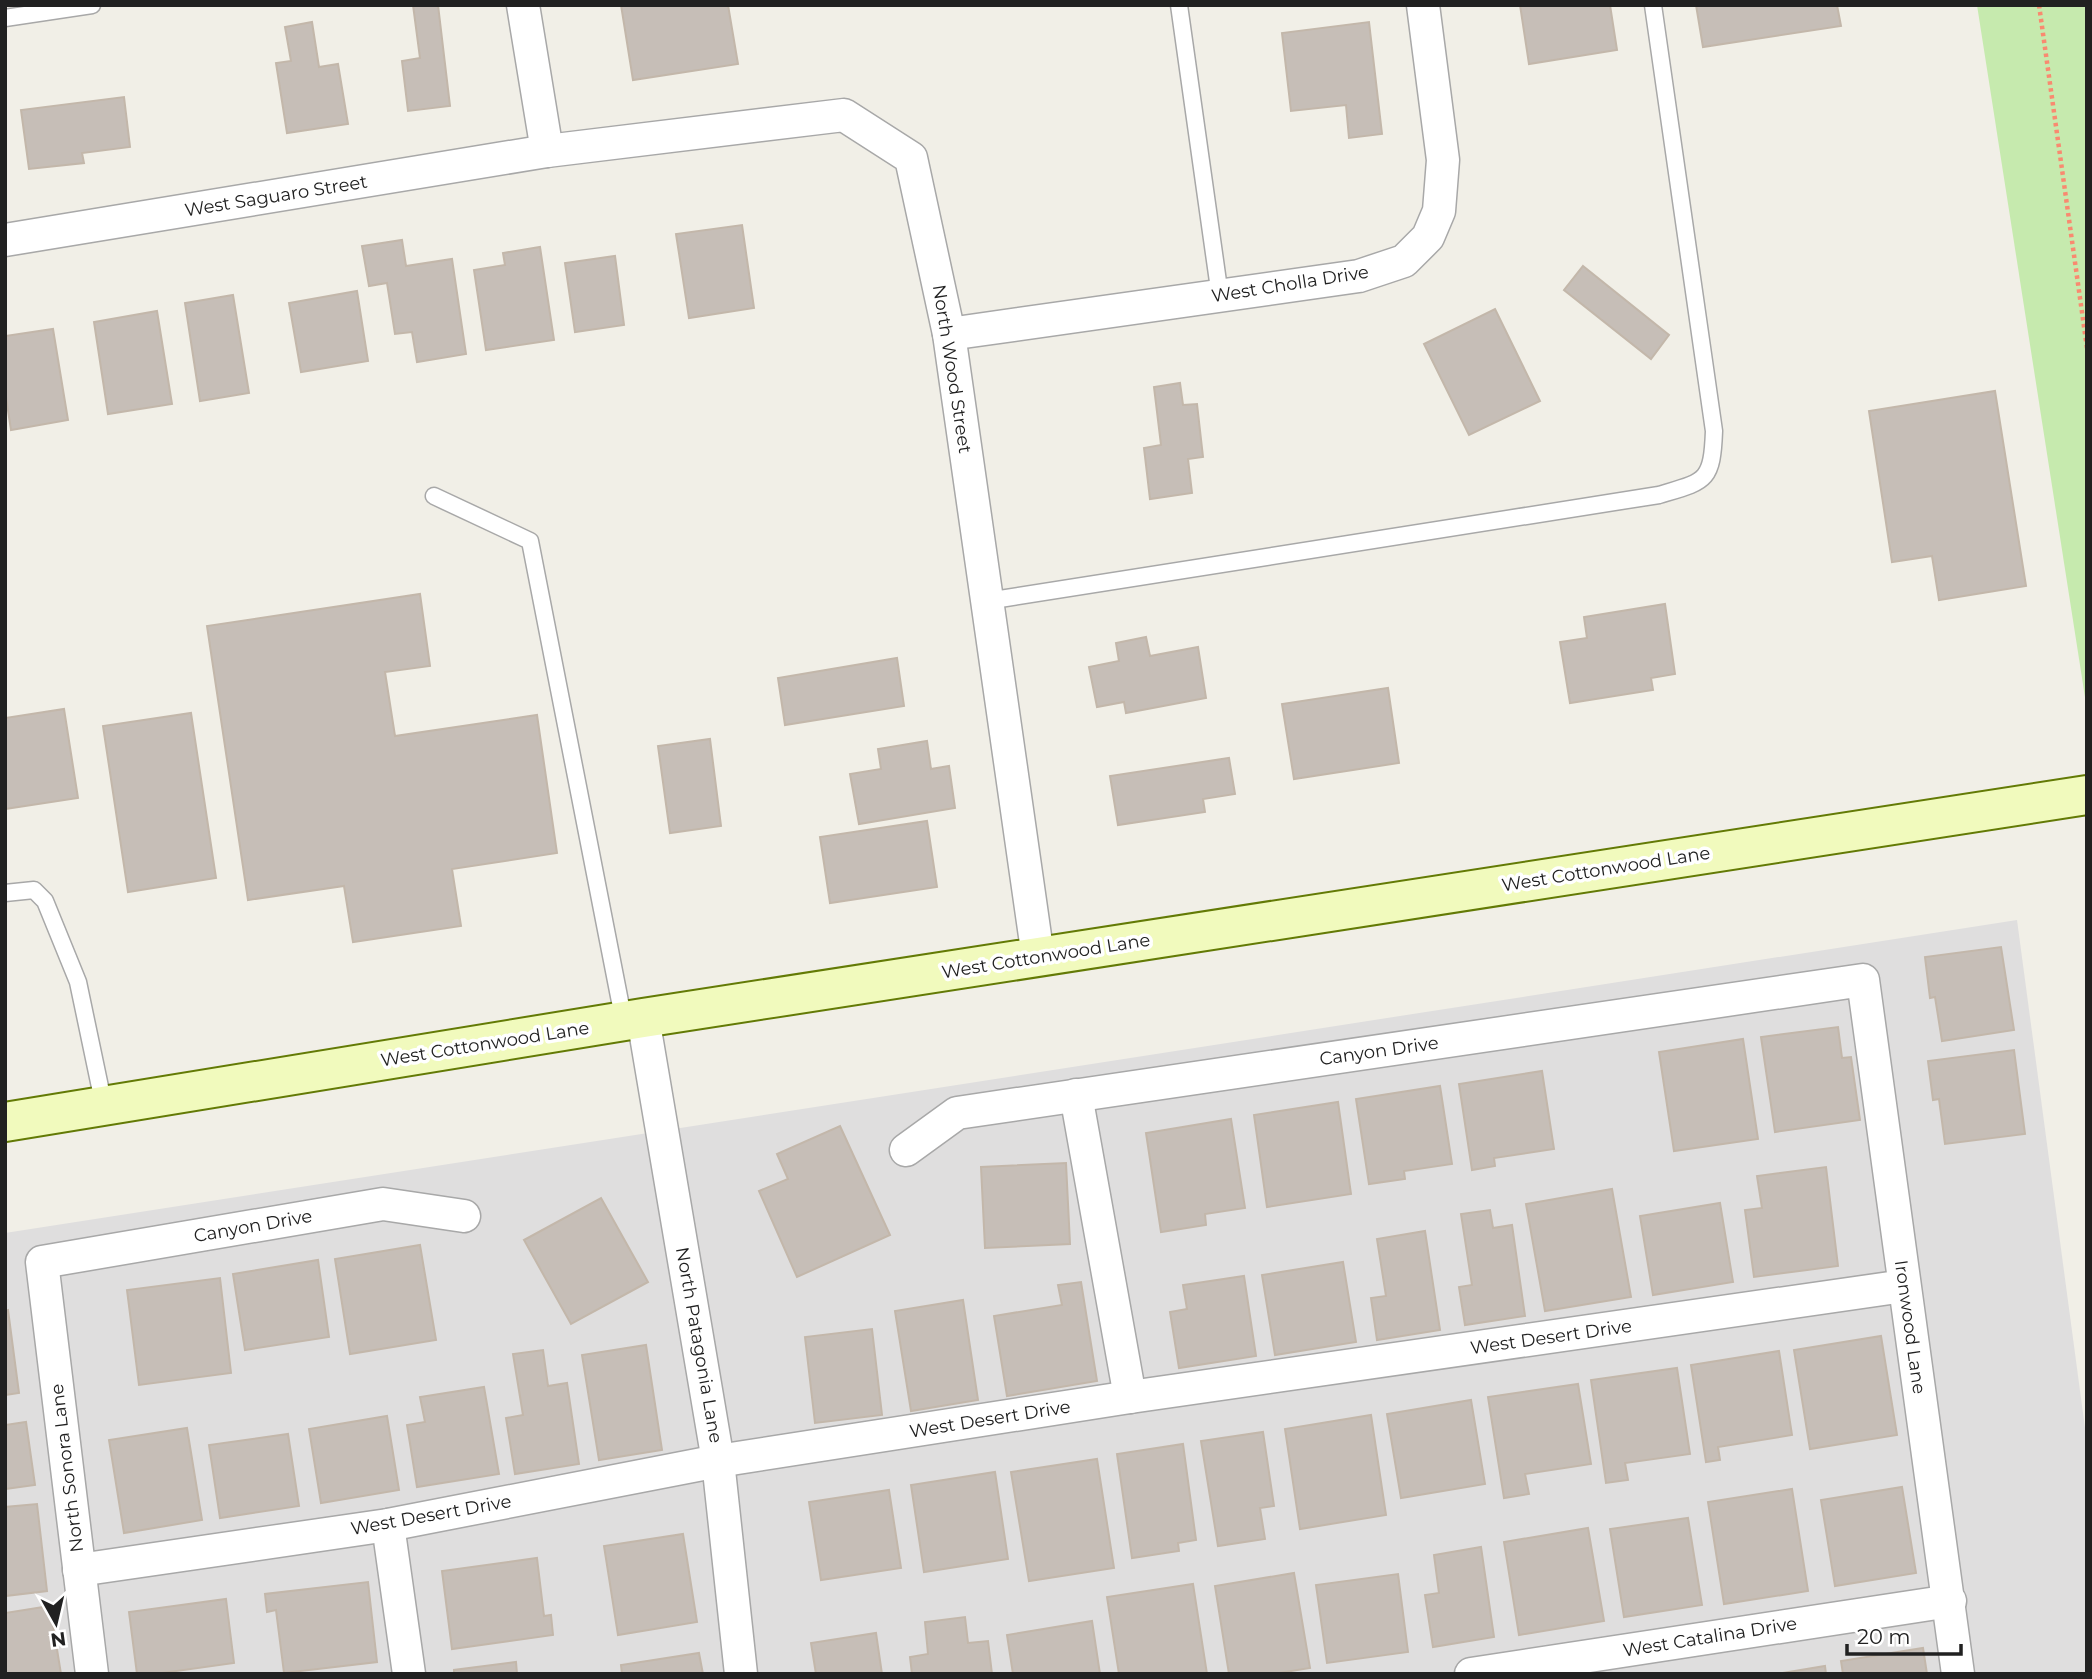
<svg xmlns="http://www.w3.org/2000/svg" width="2092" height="1679" viewBox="0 0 2092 1679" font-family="Montserrat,sans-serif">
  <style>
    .residential { fill: #dfdede }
    .grass { fill: #c6eaae }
    .building { fill: #c6beb7; stroke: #c3b7aa; stroke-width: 2 }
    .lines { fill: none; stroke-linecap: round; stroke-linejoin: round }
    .service-casing { stroke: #a8a8a8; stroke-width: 19 }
    .minor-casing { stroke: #a8a8a8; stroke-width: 35 }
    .secondary-casing { stroke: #637a05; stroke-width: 42 }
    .path { stroke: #f98a70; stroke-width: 4.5; stroke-dasharray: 3.5 3.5; stroke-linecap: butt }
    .service { stroke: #fff; stroke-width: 16 }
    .minor { stroke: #fff; stroke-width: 32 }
    .secondary { stroke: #f1fabd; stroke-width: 38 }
    .labels { text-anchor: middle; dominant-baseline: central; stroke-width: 7; stroke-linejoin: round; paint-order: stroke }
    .street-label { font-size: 18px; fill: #212121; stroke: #fff }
  </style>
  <rect width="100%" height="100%" fill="#f1efe7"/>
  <!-- residential -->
  <path class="residential" d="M2017,920L2087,1443V1674H5V1233Z"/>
  <!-- grass -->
  <path class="grass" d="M1977,5H2087V710Z"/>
  <!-- building -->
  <g class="building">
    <path d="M413,5H438L450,106L408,111L402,61L420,58Z"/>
    <path d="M621,5H728L738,64L633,80Z"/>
    <path d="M1520,5H1610L1617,50L1529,64Z"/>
    <path d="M1696,5H1837L1841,26L1703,47Z"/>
    <path d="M312,22L319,67L338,64L348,124L287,133L276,63L291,61L285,27Z"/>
    <path d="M1369,22L1382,134L1349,138L1346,105L1291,111L1282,33Z"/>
    <path d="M124,97L130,147L82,153L84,163L29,169L21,110Z"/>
    <path d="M742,225L754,308L689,318L676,234Z"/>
    <path d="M402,240L406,266L452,259L466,354L417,362L412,332L395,334L387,283L369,286L362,246Z"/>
    <path d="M540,247L554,340L486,350L474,270L505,265L503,253Z"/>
    <path d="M615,256L624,325L575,332L565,263Z"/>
    <path d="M1583,266L1669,335L1651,359L1564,290Z"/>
    <path d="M357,291L368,361L301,372L289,303Z"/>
    <path d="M233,295L249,393L200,401L185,303Z"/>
    <path d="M1495,309L1540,401L1469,435L1424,344Z"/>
    <path d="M157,311L172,404L108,414L94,322Z"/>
    <path d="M53,329L68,420L11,430L5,391V336Z"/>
    <path d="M1180,383L1183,405L1197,404L1203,457L1188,459L1192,493L1150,499L1144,448L1161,445L1154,387Z"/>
    <path d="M1995,391L2026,586L1939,600L1932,556L1892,562L1869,411Z"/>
    <path d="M420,594L430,666L385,672L395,736L537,715L557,853L452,869L461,926L353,942L344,886L248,900L207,626Z"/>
    <path d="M1665,604L1675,674L1651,678L1653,690L1570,703L1560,642L1587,638L1584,617Z"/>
    <path d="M1146,637L1150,656L1198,647L1206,698L1126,713L1124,702L1097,707L1089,667L1119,661L1116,643Z"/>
    <path d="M897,658L904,706L785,725L778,678Z"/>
    <path d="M1388,688L1399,763L1294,779L1282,704Z"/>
    <path d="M64,709L78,798L5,809V718Z"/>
    <path d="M191,713L216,878L128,892L103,726Z"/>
    <path d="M710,739L721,826L670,833L658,746Z"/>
    <path d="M927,741L931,769L949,766L955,808L859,824L850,774L881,769L878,749Z"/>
    <path d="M1229,758L1235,794L1203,799L1205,812L1118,825L1110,776Z"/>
    <path d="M927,821L937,887L830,903L820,837Z"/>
    <path d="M2001,947L2014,1030L1942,1041L1935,997L1930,998L1925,957Z"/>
    <path d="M1838,1027L1842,1058L1851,1057L1860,1120L1775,1132L1761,1037Z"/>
    <path d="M1743,1039L1758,1139L1674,1151L1659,1052Z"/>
    <path d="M2014,1050L2025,1134L1945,1144L1939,1099L1933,1100L1928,1061Z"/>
    <path d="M1542,1071L1554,1149L1494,1158L1495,1166L1472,1170L1459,1084Z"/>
    <path d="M1440,1086L1452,1164L1404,1171L1405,1179L1369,1184L1356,1099Z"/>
    <path d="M1338,1102L1351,1194L1267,1207L1254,1115Z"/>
    <path d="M1231,1119L1245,1208L1205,1214L1206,1225L1161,1232L1146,1133Z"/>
    <path d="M840,1126L890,1235L797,1277L759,1191L788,1179L777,1154Z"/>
    <path d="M1066,1163L1070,1244L985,1248L981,1167Z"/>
    <path d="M1826,1167L1838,1266L1754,1277L1745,1210L1762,1208L1757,1176Z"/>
    <path d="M1612,1189L1631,1297L1545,1311L1526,1204Z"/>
    <path d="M601,1198L648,1282L571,1324L524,1240Z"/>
    <path d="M1720,1203L1733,1282L1653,1295L1640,1216Z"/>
    <path d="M1490,1210L1493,1228L1512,1225L1525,1316L1465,1325L1459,1287L1472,1285L1461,1214Z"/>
    <path d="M1425,1231L1440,1330L1377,1340L1371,1298L1386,1296L1377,1239Z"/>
    <path d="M420,1245L436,1340L350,1354L335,1259Z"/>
    <path d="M318,1260L329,1337L245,1350L233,1274Z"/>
    <path d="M1343,1262L1356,1342L1275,1355L1262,1275Z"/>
    <path d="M1244,1276L1256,1356L1179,1368L1170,1312L1187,1309L1183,1285Z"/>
    <path d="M220,1278L231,1373L139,1385L127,1290Z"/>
    <path d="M1081,1282L1097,1381L1007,1396L994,1316L1062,1305L1058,1285Z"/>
    <path d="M963,1300L978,1400L911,1411L895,1311Z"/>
    <path d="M8,1310L19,1393L5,1395V1311Z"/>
    <path d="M872,1329L882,1415L815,1423L805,1337Z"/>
    <path d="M1881,1336L1897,1435L1810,1449L1794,1350Z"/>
    <path d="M646,1345L662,1450L599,1460L582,1355Z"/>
    <path d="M543,1350L548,1386L567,1383L579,1464L515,1474L506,1418L523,1415L513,1354Z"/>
    <path d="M1779,1351L1792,1435L1718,1447L1720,1460L1706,1462L1691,1365Z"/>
    <path d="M1677,1368L1690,1454L1625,1463L1628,1480L1606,1483L1591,1380Z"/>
    <path d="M1578,1384L1591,1464L1525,1474L1529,1494L1504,1498L1488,1397Z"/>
    <path d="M484,1387L499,1474L417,1487L407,1425L425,1422L420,1397Z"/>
    <path d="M1471,1400L1485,1484L1401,1498L1387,1414Z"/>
    <path d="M1371,1415L1386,1515L1300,1529L1285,1429Z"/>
    <path d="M387,1416L399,1490L321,1503L309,1429Z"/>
    <path d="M26,1422L35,1485L5,1489V1425Z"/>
    <path d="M187,1428L202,1520L124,1533L109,1440Z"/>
    <path d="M1263,1432L1274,1506L1260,1508L1265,1539L1218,1546L1201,1441Z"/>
    <path d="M288,1434L299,1506L220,1518L209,1445Z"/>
    <path d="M1183,1444L1196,1540L1178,1543L1179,1551L1132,1558L1117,1454Z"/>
    <path d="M1097,1459L1114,1568L1029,1581L1011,1472Z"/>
    <path d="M995,1472L1008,1559L924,1572L911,1485Z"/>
    <path d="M1902,1487L1916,1573L1835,1586L1821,1500Z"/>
    <path d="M1792,1489L1808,1591L1724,1604L1708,1502Z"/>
    <path d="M889,1490L901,1568L821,1580L809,1502Z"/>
    <path d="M37,1504L47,1591L5,1596V1507Z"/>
    <path d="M1688,1518L1702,1605L1624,1617L1610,1529Z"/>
    <path d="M1588,1528L1604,1621L1519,1635L1504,1542Z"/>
    <path d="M683,1534L697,1622L618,1635L604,1546Z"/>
    <path d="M1481,1547L1494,1637L1433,1647L1425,1595L1439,1593L1434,1555Z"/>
    <path d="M537,1558L544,1616L551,1615L553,1635L452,1649L442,1571Z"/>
    <path d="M1294,1573L1310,1668L1273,1674H1229L1215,1586Z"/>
    <path d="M1398,1574L1408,1652L1327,1663L1316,1585Z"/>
    <path d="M368,1582L377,1662L284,1673L276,1610L267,1612L265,1594Z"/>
    <path d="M1193,1584L1207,1674H1119L1107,1597Z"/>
    <path d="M226,1599L234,1663L155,1674H137L129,1612Z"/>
    <path d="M50,1606L61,1674H5V1613Z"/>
    <path d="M965,1617L968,1643L988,1641L992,1674H912L910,1657L928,1654L925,1622Z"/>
    <path d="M1092,1621L1100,1674H1013L1007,1635Z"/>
    <path d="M876,1633L882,1674H816L811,1643Z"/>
    <path d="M1923,1648L1927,1674H1843L1841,1661Z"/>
    <path d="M699,1653L703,1674H622L621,1665Z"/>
    <path d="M516,1662L517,1674H454V1670Z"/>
    <path d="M1825,1666L1826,1674H1776Z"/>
  </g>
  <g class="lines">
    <!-- service casing -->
    <g class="service-casing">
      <g id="service">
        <path d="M1179,5L1220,296"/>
        <path d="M5,18L92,5"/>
        <path d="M434,496L530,541L624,1022"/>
        <path d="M987,601L1659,495C1706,481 1712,482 1714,431L1653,5"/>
        <path d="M5,893L34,890L45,901L78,982L104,1106"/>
      </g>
    </g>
    <!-- minor casing -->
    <g class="minor-casing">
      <g id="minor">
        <path d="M523,5L547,151"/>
        <path d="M5,240L547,151L844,115L911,158L949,334L1038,957"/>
        <path d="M949,334L1359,276L1404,261L1428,237L1439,211L1443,160L1423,5"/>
        <path d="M643,1018L718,1461L741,1674"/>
        <path d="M1076,1095L1130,1397"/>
        <path d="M906,1150L957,1113L1863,980L1958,1674"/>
        <path d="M388,1525L409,1674"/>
        <path d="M79,1570L388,1525L718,1461L1130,1397L1904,1286"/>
        <path d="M92,1674L42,1262L383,1204L464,1216"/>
        <path d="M1471,1674L1950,1601"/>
      </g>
    </g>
    <!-- secondary casing -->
    <g class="secondary-casing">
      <path id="secondary" d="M5,1122L643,1018L2087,795"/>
    </g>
    <!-- path -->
    <path class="path" d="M2039,5L2087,348"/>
    <!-- service -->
    <use href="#service" class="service"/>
    <!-- minor -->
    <use href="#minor" class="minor"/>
    <!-- secondary -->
    <use href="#secondary" class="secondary"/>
  </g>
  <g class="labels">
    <!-- street labels -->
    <g class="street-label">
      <text transform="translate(276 196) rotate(-9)">West Saguaro Street</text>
      <text transform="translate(1290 284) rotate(-9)">West Cholla Drive</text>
      <text transform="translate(952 369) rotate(81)">North Wood Street</text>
      <text transform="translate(1606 869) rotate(-9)">West Cottonwood Lane</text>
      <text transform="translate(1046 956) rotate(-9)">West Cottonwood Lane</text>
      <text transform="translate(485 1044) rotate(-9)">West Cottonwood Lane</text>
      <text transform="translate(1379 1051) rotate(-8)">Canyon Drive</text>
      <text transform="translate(253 1226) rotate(-10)">Canyon Drive</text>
      <text transform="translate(1910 1327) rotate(82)">Ironwood Lane</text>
      <text transform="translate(1551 1337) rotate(-8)">West Desert Drive</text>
      <text transform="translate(699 1345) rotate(80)">North Patagonia Lane</text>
      <text transform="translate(990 1419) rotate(-9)">West Desert Drive</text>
      <text transform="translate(67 1468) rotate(-97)">North Sonora Lane</text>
      <text transform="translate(431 1515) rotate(-10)">West Desert Drive</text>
      <text transform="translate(1710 1637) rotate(-9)">West Catalina Drive</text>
    </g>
  </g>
  <!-- border -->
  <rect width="2092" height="1679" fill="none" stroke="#212121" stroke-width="14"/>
  <!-- north arrow -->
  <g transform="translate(56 1623) rotate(172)" stroke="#ffffff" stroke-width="5" paint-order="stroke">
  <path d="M0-5L12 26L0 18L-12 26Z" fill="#212121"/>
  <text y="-10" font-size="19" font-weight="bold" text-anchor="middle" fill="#212121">N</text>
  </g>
  <!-- scale -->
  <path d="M1847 1644v10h114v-10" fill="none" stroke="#212121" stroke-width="3.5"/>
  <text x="1857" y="1644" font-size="21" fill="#212121" stroke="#ffffff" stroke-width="5" paint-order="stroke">20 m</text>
</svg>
